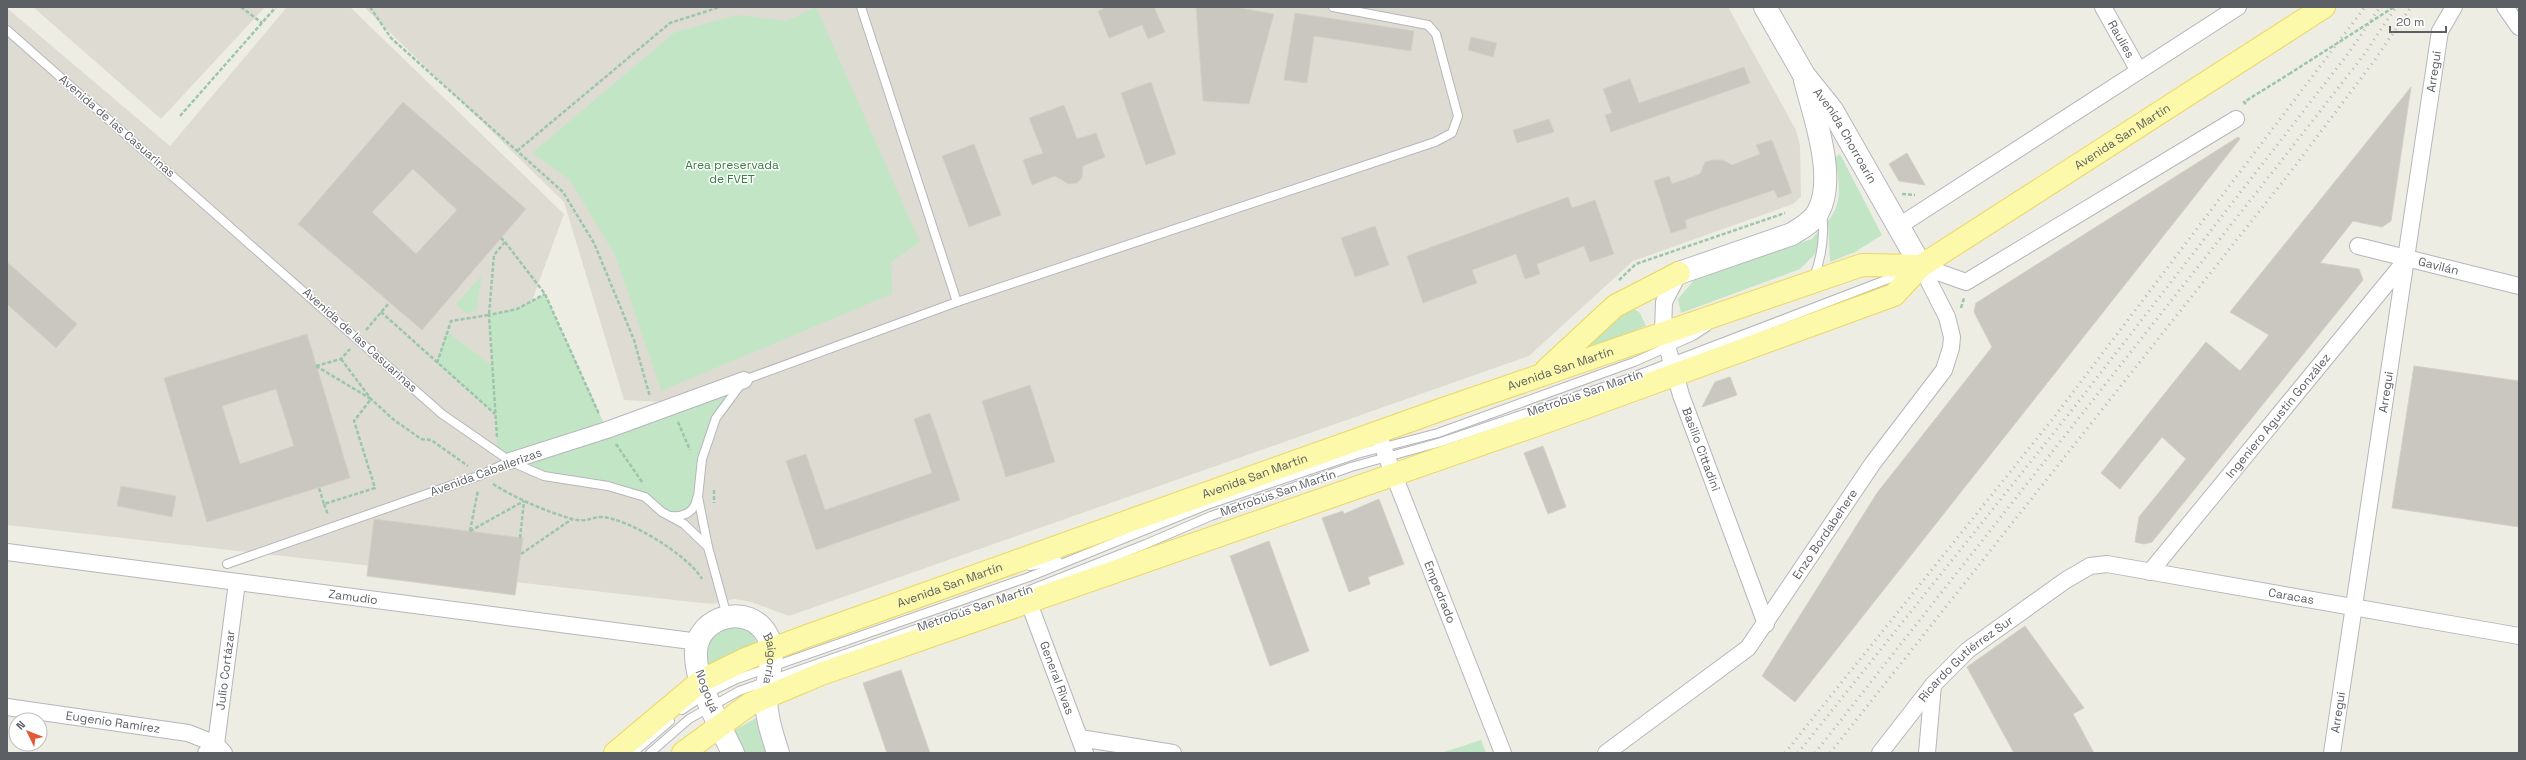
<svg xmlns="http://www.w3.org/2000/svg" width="2526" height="760" viewBox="0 0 2526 760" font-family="'Space Grotesk',sans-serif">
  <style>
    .education { fill: #dedcd2 }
    .green { fill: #c2e5c6 }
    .building { fill: #cac7c1; stroke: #d3d0c3; fill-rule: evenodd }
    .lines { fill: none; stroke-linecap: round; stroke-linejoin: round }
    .lane-casing { stroke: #b5b6bb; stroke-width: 10 }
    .street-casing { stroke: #b5b6bb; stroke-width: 18 }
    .secondary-casing { stroke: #b6b8be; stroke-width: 24 }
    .primary-casing { stroke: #ecd65f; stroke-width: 24 }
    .path { stroke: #9bc5ac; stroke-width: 2.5; stroke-dasharray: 4 2; stroke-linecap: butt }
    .lane { stroke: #fff; stroke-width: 8 }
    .street { stroke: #fff; stroke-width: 16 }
    .secondary { stroke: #fff; stroke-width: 22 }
    .primary { stroke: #fcf9ab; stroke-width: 22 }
    .rail { stroke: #b5b6b6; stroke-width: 3; stroke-dasharray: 1 5; stroke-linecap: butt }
    .path-bridge { stroke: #9bc5ac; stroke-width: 2.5; stroke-dasharray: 4 2; stroke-linecap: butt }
    .labels { text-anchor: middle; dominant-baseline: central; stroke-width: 3; stroke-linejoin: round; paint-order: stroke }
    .street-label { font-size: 12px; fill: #5c5f64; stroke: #fff }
    .park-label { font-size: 12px; fill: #378043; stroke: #fff }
  </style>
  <rect width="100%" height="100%" fill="#eeede4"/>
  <!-- education -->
  <g class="education">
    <path d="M33,7H265L161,119Z"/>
    <path d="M287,7H350L564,214L495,401L649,437L682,403L624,400L564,202L364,7H1728L1796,130L1800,146L1801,197L1793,204L1633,261L1529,356L789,616L751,602L734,599L713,604L683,601L7,525V8L170,146Z"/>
  </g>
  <!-- green -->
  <g class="green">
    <path d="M816,7L920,242L891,262L892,294L661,391L615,255L569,179L532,153L675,32L737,15L787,21Z"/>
    <path d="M1840,154L1882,235L1855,252L1830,262L1828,221C1844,202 1839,180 1835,158Z"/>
    <path d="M1819,230L1821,233L1815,254L1800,269L1681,313L1678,299L1694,280L1812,239Z"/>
    <path d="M482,275L476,311L466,313L456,305Z"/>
    <path d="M545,294L607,430L744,380L716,418L694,508L670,516L645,497L544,476L497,451L496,415L437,363L447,332L493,366L489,315L517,309Z"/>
    <path d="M1634,309L1640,313L1646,326L1584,350L1613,321Z"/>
    <path d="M740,627L752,634L759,647L707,670C706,643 710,628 740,627Z"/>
    <path d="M756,718L767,753H742L735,730Z"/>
    <path d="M1481,740L1486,753H1441Z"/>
  </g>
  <!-- building -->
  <g class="building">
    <path d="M1107,7H1154L1165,32L1148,39L1142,25L1109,38L1098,11Z"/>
    <path d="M1196,7H1234L1274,14L1249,104L1203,101Z"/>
    <path d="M1295,13L1414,31L1411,51L1314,36L1307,83L1284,80Z"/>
    <path d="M1471,37L1497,43L1493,57L1468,50Z"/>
    <path d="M1744,67L1750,83L1611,132L1605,115L1612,113L1603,89L1630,79L1639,103Z"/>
    <path d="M1151,82L1176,154L1146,165L1121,93Z"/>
    <path d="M2411,87L2391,221L2382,227L2353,221L2320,263L2359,269L2363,280L2152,542L2144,544L2135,542L2139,517L2186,459L2162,437L2120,489L2101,473L2206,342L2240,371L2269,335L2230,312Z"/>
    <path d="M403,102L526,209L422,330L298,224ZM413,169L457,210L416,254L372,212Z"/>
    <path d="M1064,105L1077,139L1096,133L1105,157L1083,166L1082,178L1077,183L1069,184L1055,176L1032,185L1023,160L1043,153L1029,118Z"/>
    <path d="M1549,119L1554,132L1517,143L1513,130Z"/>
    <path d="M2238,137L2240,139L1795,702L1762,676L1877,493L1992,347L1974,312L1976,303Z"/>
    <path d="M1772,140L1792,193L1778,198L1774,190L1685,220L1687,228L1671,233L1654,181L1669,176L1672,184L1700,174L1705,162L1712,160H1723L1732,165L1760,154L1756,145Z"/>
    <path d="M974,144L1001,215L969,227L942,156Z"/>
    <path d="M1907,153L1925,185L1899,181L1889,164Z"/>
    <path d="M1568,197L1572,208L1595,200L1614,254L1590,262L1584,246L1537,264L1540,274L1525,279L1516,254L1472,270L1477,283L1423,303L1407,256Z"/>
    <path d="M1375,226L1389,265L1355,277L1341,238Z"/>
    <path d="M7,262L77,324L56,348L7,304Z"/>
    <path d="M307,334L350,478L207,522L164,378ZM276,389L294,446L240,464L222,406Z"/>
    <path d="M2414,366L2519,381V527L2392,508Z"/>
    <path d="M1730,377L1737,395L1702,407L1715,382Z"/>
    <path d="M1030,385L1055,462L1006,477L982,401Z"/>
    <path d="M930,413L960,500L816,550L786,461L806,454L825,510L932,473L914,419Z"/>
    <path d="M1543,446L1566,507L1548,514L1524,453Z"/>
    <path d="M121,486L176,496L172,517L117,506Z"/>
    <path d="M1379,499L1404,564L1368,577L1370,584L1349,592L1322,518L1343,511L1344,514Z"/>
    <path d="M374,519L523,538L515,595L367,576Z"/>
    <path d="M1269,541L1309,651L1270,666L1230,556Z"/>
    <path d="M2025,626L2084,708L2073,714L2094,753H2014L1967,667Z"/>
    <path d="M901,670L930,753H887L863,683Z"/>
  </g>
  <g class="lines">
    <!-- lane casing -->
    <g class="lane-casing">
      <g id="lane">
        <path d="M861,7L957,302"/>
        <path d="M7,30L442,414L510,461L530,470L544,476L608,486L645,497L662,512L684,524L708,547L727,616"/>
        <path d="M1814,277C1822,256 1825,235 1822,212"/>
        <path d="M671,516C684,517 695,512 697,498"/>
        <path d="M708,547L698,497L702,459L716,418L744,380L957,302L1435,142L1452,133L1458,116L1436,34L1428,25L1333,7"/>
        <path d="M227,564L481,475L510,461"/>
        <path d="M1030,566L1058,561"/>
        <path d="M1022,593L1146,544L1211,516L1351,467L1441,442L1627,379L1904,273"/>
        <path d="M682,710L706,694L737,679L1029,577L1207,505L1357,454L1438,433L1634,362L1693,336L1707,327"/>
        <path d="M633,753L670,721"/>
        <path d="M650,753L689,719L739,691L973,609"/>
      </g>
    </g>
    <!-- street casing -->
    <g class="street-casing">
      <g id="street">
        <path id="s1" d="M2103,7L2139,71"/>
        <path d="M2505,7L2519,27"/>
        <path d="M1899,226L2238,7"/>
        <path id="s2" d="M2358,246L2519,286"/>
        <path d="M1921,266L1966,282L2236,119"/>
        <path id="s3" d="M1679,273L1664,302L1663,332L1681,395L1766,624"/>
        <path id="s4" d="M1377,432L1503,753"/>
        <path d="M510,461L607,430L744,380"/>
        <path id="s5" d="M7,552L699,642"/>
        <path id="s6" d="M2150,572L2406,260"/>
        <path id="s7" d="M1029,603L1085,753"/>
        <path id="s8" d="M7,707L188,733L216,744L224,753"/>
        <path d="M1080,738L1173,753"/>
        <path id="s9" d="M206,753L216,744L237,582"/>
        <path id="s10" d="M1606,753L1748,648L1873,463L1944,370L1951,348L1952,337L1947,317L1921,266"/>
        <path id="s11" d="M1880,753L1933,685L1968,650L2066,580L2090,566L2107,564L2519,636"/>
        <path d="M1927,753L1933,685"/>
        <path id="s12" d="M2332,753L2440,31L2454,7"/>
      </g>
    </g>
    <!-- secondary casing -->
    <g class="secondary-casing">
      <g id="secondary">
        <path id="s13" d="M1765,7L1804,75L1832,110L1921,266"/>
        <path d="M1679,273L1792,234C1801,228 1812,223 1818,212C1837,178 1814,116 1805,80"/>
        <path id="s14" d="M733,753C720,725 694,682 696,651C698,616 749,602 767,635C778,653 766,677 766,697C766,717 772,734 778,753"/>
      </g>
    </g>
    <!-- primary casing -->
    <g class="primary-casing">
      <g id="primary">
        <path d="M1546,370L1615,306L1679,273"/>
        <path id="s15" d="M615,753L701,681L748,658L807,636L1440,410L1862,265L1921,266"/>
        <path id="s16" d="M683,753L750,704L821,674L1548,421L1894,295L1921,266L2324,7"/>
      </g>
    </g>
    <!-- path -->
    <g class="path">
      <path d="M241,7L262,23"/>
      <path d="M370,7L391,38L563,192L594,243L634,340L650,397"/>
      <path d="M2246,104L2244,102L2289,74"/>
      <path d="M180,116L276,7"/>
      <path d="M517,151L670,23L720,7"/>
      <path d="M1902,194L1915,195"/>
      <path d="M505,242L545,294L599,414"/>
      <path d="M1619,280L1636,264L1785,213"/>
      <path d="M1961,308L1964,298"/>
      <path d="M381,312L495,414"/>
      <path d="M366,330L389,303"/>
      <path d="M341,359L371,399L394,420L421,439L431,440L468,466"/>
      <path d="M437,363L451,321L489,315L494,255L505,242L501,238"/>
      <path d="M316,366L371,399L354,421L375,488L324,504L319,488"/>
      <path d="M316,366L341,359L350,349"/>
      <path d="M678,422L690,450"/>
      <path d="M497,437L489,315L517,309L545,294"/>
      <path d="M616,444L642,482"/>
      <path d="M493,484C517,499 545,511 572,519C588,523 590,517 602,517C629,519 688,555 702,579"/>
      <path d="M714,490V503"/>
      <path d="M324,504L328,515"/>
      <path d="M470,531L524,501"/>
      <path d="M470,531L478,490"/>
      <path d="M520,538L524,501"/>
      <path d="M521,554L572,519"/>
    </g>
    <!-- lane -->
    <use href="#lane" class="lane"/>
    <!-- street -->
    <use href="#street" class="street"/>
    <!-- secondary -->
    <use href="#secondary" class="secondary"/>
    <!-- primary -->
    <use href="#primary" class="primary"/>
    <!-- rail -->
    <g class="rail">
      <path d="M1785,753L2055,416L2365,7"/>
      <path d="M1798,753L2068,415L2350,51L2380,7"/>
      <path d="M1815,753L2282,160L2363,56L2396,7"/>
      <path d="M1830,753L2292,170L2374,61L2411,7"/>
    </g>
    <!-- path-bridge -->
    <path class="path-bridge" d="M2289,74L2394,7"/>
  </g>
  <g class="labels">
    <!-- street labels -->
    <g class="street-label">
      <text stroke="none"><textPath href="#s1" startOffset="37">Raulíes</textPath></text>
      <text stroke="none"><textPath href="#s12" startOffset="689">Arregui</textPath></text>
      <text transform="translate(117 126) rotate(41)">Avenida de las Casuarinas</text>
      <text stroke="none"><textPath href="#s13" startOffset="152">Avenida Chorroarín</textPath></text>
      <text stroke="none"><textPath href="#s16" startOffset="1577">Avenida San Martín</textPath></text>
      <text stroke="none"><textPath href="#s2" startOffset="83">Gavilán</textPath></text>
      <text transform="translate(360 340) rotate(42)">Avenida de las Casuarinas</text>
      <text stroke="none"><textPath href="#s15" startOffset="1027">Avenida San Martín</textPath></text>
      <text stroke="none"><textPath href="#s12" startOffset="365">Arregui</textPath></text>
      <text transform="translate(1585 393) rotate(-19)">Metrobús San Martín</text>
      <text stroke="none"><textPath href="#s6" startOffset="202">Ingeniero Agustín González</textPath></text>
      <text stroke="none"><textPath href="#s3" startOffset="186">Basilio Cittadini</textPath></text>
      <text transform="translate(486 472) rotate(-20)">Avenida Caballerizas</text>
      <text stroke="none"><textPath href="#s15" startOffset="703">Avenida San Martín</textPath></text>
      <text transform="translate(1278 493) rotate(-19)">Metrobús San Martín</text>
      <text stroke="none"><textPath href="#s10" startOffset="314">Enzo Bordabehere</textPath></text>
      <text stroke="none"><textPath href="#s15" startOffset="379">Avenida San Martín</textPath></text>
      <text stroke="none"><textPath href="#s4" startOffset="172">Empedrado</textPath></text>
      <text stroke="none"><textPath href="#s11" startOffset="488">Caracas</textPath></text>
      <text stroke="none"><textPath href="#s5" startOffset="349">Zamudio</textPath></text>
      <text transform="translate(975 608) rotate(-19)">Metrobús San Martín</text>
      <text stroke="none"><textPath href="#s14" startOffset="230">Baigorria</textPath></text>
      <text stroke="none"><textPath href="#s11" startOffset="128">Ricardo Gutiérrez Sur</textPath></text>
      <text stroke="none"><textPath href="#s9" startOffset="88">Julio Cortázar</textPath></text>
      <text stroke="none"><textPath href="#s7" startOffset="80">General Rivas</textPath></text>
      <text transform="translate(707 691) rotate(69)">Nogoyá</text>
      <text stroke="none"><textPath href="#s12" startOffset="41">Arregui</textPath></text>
      <text stroke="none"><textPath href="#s8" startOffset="107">Eugenio Ramírez</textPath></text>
    </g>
    <!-- park labels -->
    <g class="park-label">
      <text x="732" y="165">Area preservada<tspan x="732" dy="14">de FVET</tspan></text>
    </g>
  </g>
  <!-- border -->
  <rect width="2526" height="760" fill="none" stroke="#5c5f64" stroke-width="16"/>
  <!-- north arrow -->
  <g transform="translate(28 732) rotate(313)"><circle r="19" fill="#ffffff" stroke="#bebfc1"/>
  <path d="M0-3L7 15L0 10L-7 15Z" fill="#e35836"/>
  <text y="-6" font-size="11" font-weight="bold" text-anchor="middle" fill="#5c5f64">N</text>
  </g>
  <!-- scale -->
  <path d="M2390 26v6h56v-6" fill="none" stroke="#5c5f64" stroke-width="2"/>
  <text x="2396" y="26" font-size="12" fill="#5c5f64" stroke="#ffffff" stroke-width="3" paint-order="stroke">20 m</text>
</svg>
